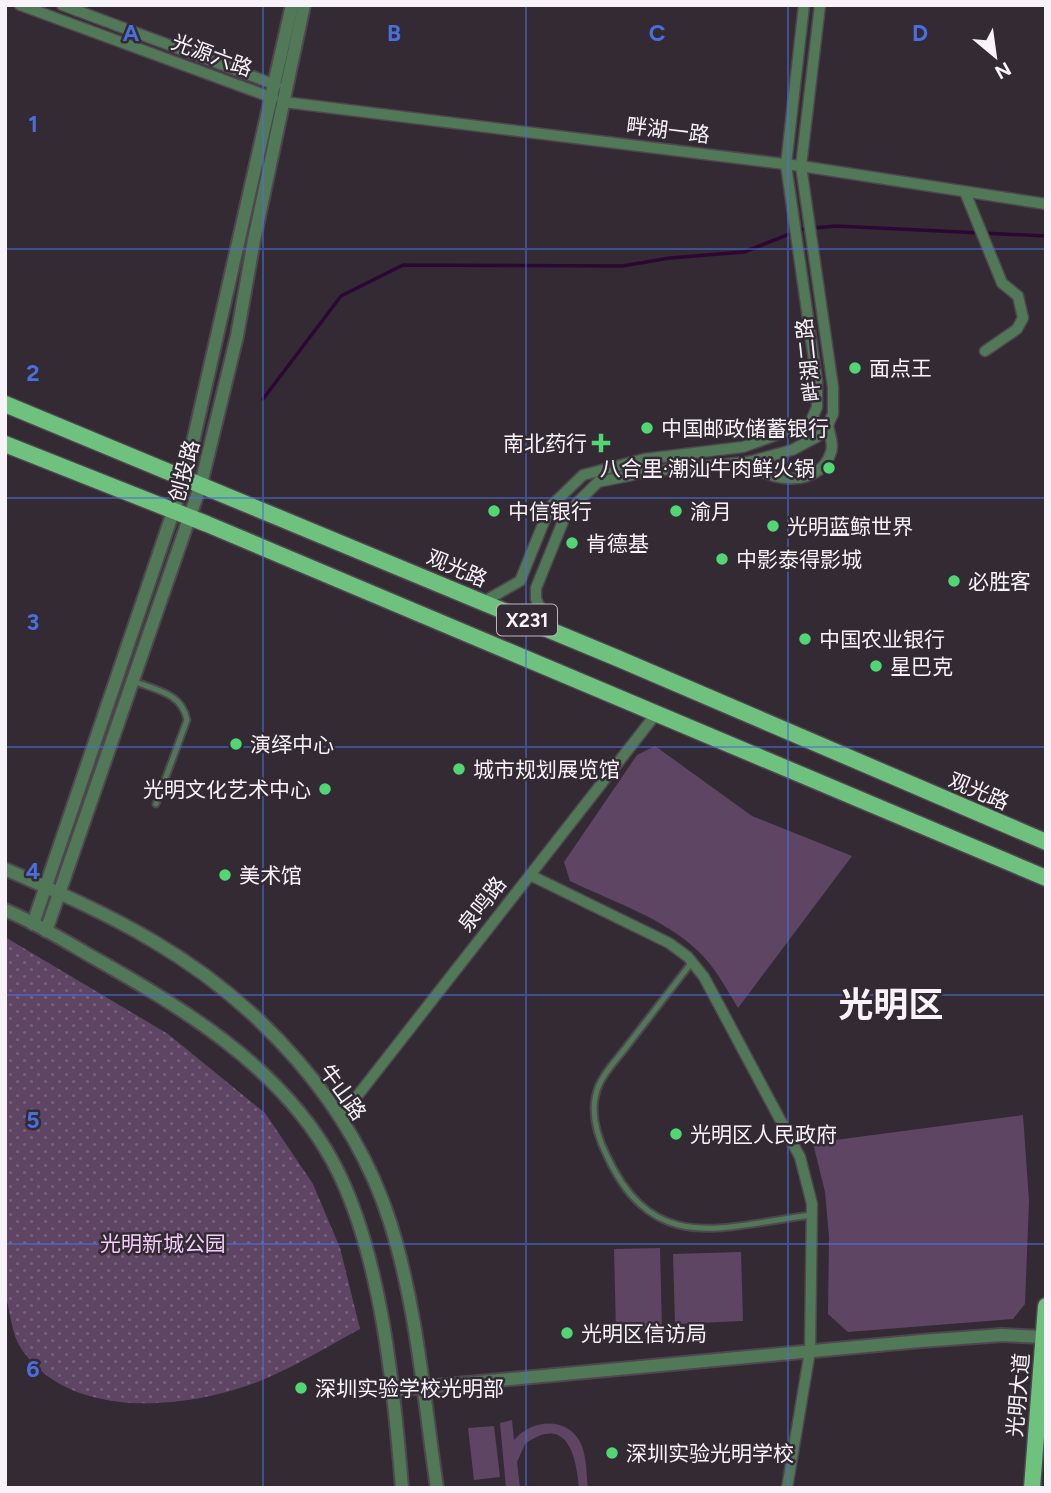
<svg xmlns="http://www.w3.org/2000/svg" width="1051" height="1493" viewBox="0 0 1051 1493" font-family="Figtree,'Noto Sans SC',sans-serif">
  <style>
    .green { fill: #5f4564 }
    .park { fill: url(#park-dots) }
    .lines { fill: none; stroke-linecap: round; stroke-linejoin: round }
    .stream { stroke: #2d0734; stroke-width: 3.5 }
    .service-casing { stroke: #4f4650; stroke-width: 9 }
    .minor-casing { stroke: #4f4650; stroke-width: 13 }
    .tertiary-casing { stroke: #4f4650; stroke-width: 16 }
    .primary-casing { stroke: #4f4650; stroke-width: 19 }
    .service { stroke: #517857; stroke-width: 5 }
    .minor { stroke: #517857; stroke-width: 10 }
    .tertiary { stroke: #517857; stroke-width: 12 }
    .primary { stroke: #6ec27e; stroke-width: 16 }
    .grid { fill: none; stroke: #496fdf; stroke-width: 2; stroke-opacity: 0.55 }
    .poi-dot { fill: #52d673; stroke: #332a34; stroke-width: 2.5 }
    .labels { text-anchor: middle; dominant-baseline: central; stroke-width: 5; stroke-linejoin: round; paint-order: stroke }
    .shield { fill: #332a34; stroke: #bdb6be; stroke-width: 2 }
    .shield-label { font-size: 19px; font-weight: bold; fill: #f8f2f9 }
    .street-label { font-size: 21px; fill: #f8f2f9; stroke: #332a34 }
    .poi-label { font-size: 21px; fill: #f8f2f9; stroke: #332a34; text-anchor: start }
    .park-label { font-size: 21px; fill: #f2cdf9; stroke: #332a34 }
    .town-label { font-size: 35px; font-weight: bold; fill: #f8f2f9; stroke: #332a34 }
    .grid-label { font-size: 23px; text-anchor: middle; font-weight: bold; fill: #496fdf; stroke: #332a34; stroke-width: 5; stroke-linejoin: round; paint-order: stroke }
  </style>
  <defs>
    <pattern id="park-dots" width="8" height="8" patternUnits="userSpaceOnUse" patternTransform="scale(1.75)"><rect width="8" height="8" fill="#5f4564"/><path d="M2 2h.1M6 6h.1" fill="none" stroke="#77607b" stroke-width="1.8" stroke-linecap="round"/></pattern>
  </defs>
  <rect width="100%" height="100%" fill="#332a34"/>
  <!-- green -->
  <g class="green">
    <path d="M655,746L752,816L852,856L738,1008C726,988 715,967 698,951C664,918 611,901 570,881L564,862L637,755Z"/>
    <path d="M1023,1115L1029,1201L1025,1304L1013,1319L848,1332L828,1314L829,1237L825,1192L813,1143Z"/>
    <path d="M660,1248L662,1329L616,1331L614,1249Z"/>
    <path d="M741,1252L743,1321L675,1324L673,1254Z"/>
    <path d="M512,1420L514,1440C529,1421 564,1415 579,1440C587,1453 586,1473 588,1488H579C576,1455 567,1414 525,1444L517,1462L520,1488H506L500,1423Z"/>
    <path d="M494,1426L500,1477L474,1480L468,1428Z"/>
  </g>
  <!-- park -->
  <path class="park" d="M5,937L168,1034L265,1113L313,1184L340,1248L360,1329C327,1347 294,1367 260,1381C189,1409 72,1422 22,1350C11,1334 11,1313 5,1294Z"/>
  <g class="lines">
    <!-- stream -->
    <path class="stream" d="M263,399L341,296L403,265L622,266L670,258L744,252L802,229L836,226L1046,236"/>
    <!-- service casing -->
    <g class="service-casing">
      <g id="service">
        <path d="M133,681C156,690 182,693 187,720L156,804"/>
        <path d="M692,962C670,990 649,1018 627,1046C618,1058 605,1071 599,1085C589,1108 596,1134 607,1156C654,1257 722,1226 812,1215"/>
      </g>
    </g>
    <!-- minor casing -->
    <g class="minor-casing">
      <g id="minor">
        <path d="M20,5L273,98"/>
        <path d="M62,5L276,85"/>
        <path d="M284,102L801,166L1046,204"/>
        <path d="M965,192L1002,283L1018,296L1023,318L1017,329L985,351"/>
        <path d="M748,462C770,483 820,488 831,452C834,444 829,433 828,425"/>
        <path d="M483,602L520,581L550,507L583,475L644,459L743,447L810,423L817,407V381L786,165L804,5"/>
        <path d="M550,630L536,599V588L566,514L598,482L652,471L748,462L792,450L824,433L833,414V387L801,166L820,5"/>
        <path d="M530,875L669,943L688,957L704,977L800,1157L812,1204L810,1351L787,1488"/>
        <path d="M340,1118L656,714"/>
      </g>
    </g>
    <!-- tertiary casing -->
    <g class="tertiary-casing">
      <g id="tertiary">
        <path d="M5,869C55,891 106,913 153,941C259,1003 352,1103 390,1222C417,1307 424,1400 437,1488"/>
        <path d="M5,910C34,922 62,939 89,955C181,1007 281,1066 333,1162C381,1251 394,1388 402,1488"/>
        <path d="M33,924L185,477L292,5"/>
        <path d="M46,931L201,484L237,336L254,240L304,5"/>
        <path d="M392,1390L921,1341L1002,1335L1044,1337"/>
      </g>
    </g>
    <!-- primary casing -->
    <g class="primary-casing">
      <g id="primary">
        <path d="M5,404L617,658L1046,842"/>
        <path d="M5,444L207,524L1046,878"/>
        <path d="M1032,1488L1046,1306"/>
      </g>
    </g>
    <!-- service -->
    <use href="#service" class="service"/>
    <!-- minor -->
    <use href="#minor" class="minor"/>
    <!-- tertiary -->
    <use href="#tertiary" class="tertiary"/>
    <!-- primary -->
    <use href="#primary" class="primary"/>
  </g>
  <!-- grid -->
  <path class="grid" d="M263,5V1488M526,5V1488M788,5V1488M5,249H1046M5,498H1046M5,747H1046M5,995H1046M5,1244H1046"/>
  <!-- markers -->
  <g class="poi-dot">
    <circle cx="855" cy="368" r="7"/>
    <circle cx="647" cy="428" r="7"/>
    <path d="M597.5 432.5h7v7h7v7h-7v7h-7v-7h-7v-7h7z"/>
    <circle cx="829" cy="468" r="7"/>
    <circle cx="494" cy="511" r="7"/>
    <circle cx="676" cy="511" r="7"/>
    <circle cx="773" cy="526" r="7"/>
    <circle cx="572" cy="543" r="7"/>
    <circle cx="722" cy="559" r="7"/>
    <circle cx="954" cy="581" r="7"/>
    <circle cx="805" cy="639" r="7"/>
    <circle cx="876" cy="666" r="7"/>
    <circle cx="236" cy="744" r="7"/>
    <circle cx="459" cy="769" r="7"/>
    <circle cx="325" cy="789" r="7"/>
    <circle cx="225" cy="875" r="7"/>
    <circle cx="676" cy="1134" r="7"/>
    <circle cx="567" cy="1333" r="7"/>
    <circle cx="301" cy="1388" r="7"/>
    <circle cx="612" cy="1453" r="7"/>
  </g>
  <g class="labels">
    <!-- shield labels -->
    <rect class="shield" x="497" y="604.5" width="60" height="31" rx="5"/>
    <g class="shield-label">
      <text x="527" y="620">X231</text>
    </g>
    <!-- street labels -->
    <g class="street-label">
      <text transform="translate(212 55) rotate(20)">光源六路</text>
      <text transform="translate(668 130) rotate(7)">畔湖一路</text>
      <text transform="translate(808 360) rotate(-96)">畔湖二路</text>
      <text transform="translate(184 471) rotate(-75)">创投路</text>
      <text transform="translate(457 568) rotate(23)">观光路</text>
      <text transform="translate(979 791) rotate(23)">观光路</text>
      <text transform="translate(482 904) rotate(-52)">泉鸣路</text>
      <text transform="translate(343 1092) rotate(54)">牛山路</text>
      <text transform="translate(1018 1395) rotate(-85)">光明大道</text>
    </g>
    <!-- poi labels -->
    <g class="poi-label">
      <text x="869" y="368">面点王</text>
      <text x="661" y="428">中国邮政储蓄银行</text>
      <text x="587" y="443" text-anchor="end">南北药行</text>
      <text x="815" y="468" text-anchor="end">八合里·潮汕牛肉鲜火锅</text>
      <text x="508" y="511">中信银行</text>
      <text x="690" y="511">渝月</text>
      <text x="787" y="526">光明蓝鲸世界</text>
      <text x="586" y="543">肯德基</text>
      <text x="736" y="559">中影泰得影城</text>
      <text x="968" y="581">必胜客</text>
      <text x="819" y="639">中国农业银行</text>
      <text x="890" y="666">星巴克</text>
      <text x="250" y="744">演绎中心</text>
      <text x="473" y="769">城市规划展览馆</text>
      <text x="311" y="789" text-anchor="end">光明文化艺术中心</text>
      <text x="239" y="875">美术馆</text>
      <text x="690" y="1134">光明区人民政府</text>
      <text x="581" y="1333">光明区信访局</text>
      <text x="315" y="1388">深圳实验学校光明部</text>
      <text x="626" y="1453">深圳实验光明学校</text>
    </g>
    <!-- park labels -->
    <g class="park-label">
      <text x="163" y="1243">光明新城公园</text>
    </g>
    <!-- town labels -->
    <g class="town-label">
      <text x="891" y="1005">光明区</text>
    </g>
  </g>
  <g class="grid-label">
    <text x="131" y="41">A</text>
    <text x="394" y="41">B</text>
    <text x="657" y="41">C</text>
    <text x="920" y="41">D</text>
    <text x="33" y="132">1</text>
    <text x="33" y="381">2</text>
    <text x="33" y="630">3</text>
    <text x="33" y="879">4</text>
    <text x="33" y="1128">5</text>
    <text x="33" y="1377">6</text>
  </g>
  <!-- border -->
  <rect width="1051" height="1493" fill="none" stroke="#f8f2f9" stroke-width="14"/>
  <!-- north arrow -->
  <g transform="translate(995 56) rotate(151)" stroke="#332a34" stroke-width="5" paint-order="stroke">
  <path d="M0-5L12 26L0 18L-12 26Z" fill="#f8f2f9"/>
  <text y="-10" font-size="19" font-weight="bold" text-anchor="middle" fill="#f8f2f9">N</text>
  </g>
</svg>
